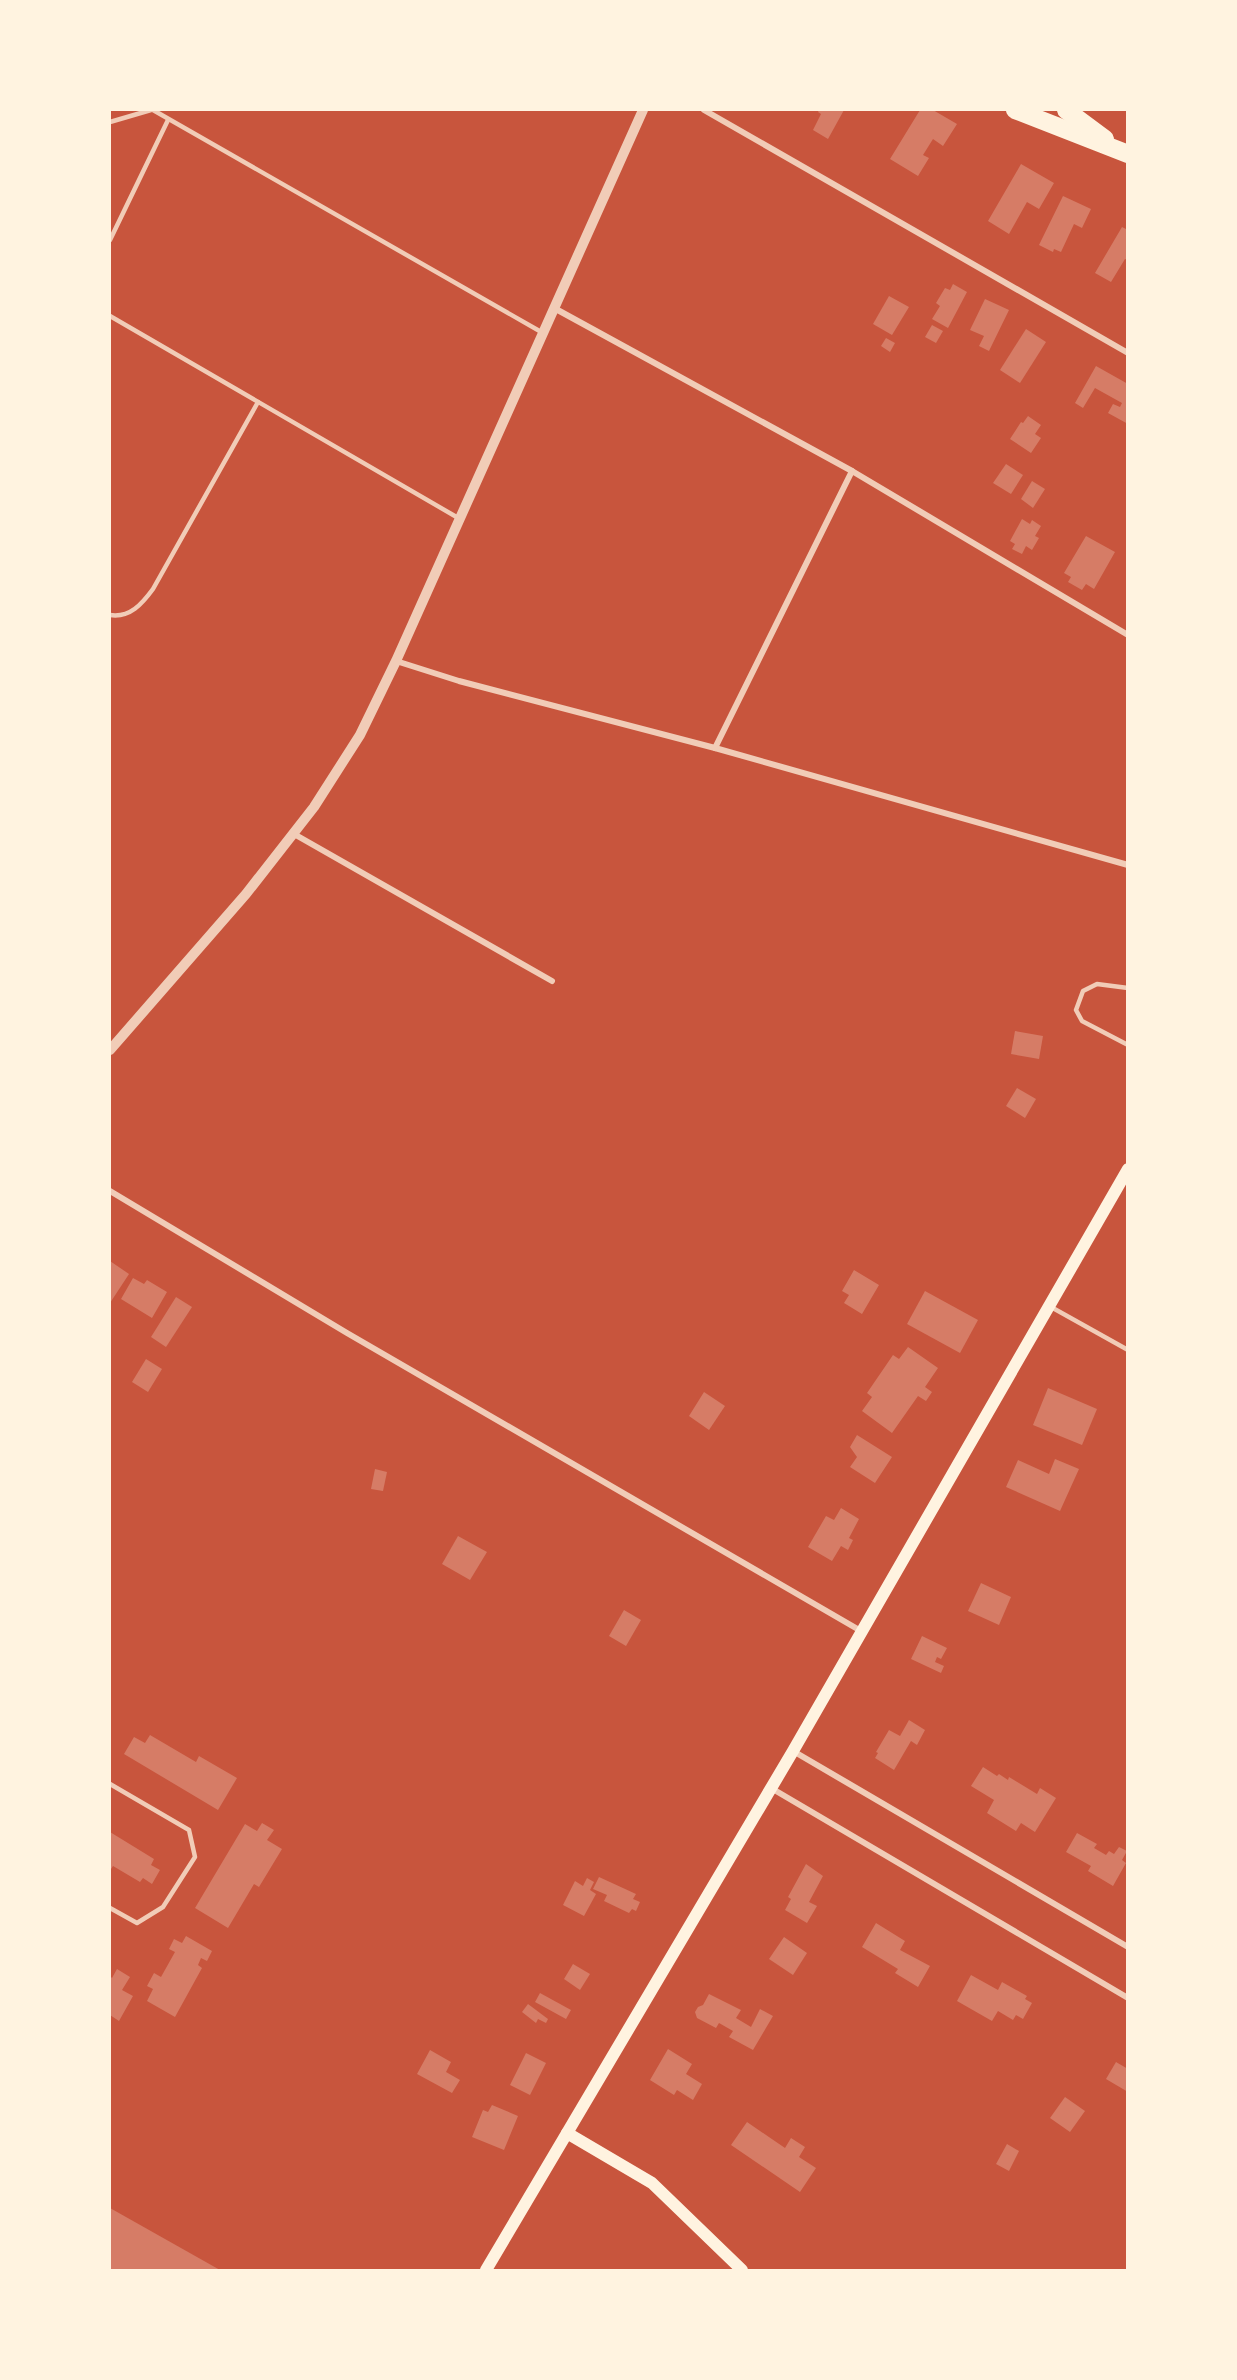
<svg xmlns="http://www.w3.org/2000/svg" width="1237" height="2380" viewBox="0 0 1237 2380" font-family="Arial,sans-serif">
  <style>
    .building { fill: #d67c66 }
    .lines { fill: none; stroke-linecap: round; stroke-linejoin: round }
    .service { stroke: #f1ccb7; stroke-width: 4.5 }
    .minor { stroke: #f1ccb7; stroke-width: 6 }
    .tertiary { stroke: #f1ccb7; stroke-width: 10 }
    .secondary { stroke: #fff3e0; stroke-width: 12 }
    .motorway { stroke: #fff3e0; stroke-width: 18 }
  </style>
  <rect width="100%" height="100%" fill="#c8553d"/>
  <!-- building -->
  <g class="building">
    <path d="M819,110H844L828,139L813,130L821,114L818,112Z"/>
    <path d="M920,110H933L957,124L943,146L933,139L923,155L929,158L918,176L890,159Z"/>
    <path d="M1021,164L1054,183L1039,209L1027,202L1009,234L988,221Z"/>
    <path d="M1063,196L1091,209L1082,228L1074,224L1061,252L1054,249L1053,252L1039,245Z"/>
    <path d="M1122,227L1128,230V260L1125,259L1111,282L1095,273Z"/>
    <path d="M953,284L967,292L948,328L932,319L940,306L936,303L945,288L950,290Z"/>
    <path d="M889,296L909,307L892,335L873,324Z"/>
    <path d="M985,299L1009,310L989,351L979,346L984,336L970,330Z"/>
    <path d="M932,325L943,331L936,343L925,337Z"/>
    <path d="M1026,329L1046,342L1020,383L1000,370Z"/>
    <path d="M886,338L895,343L890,352L881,346Z"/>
    <path d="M1096,366L1128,384V424L1108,413L1113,404L1120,407L1122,403L1095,388L1083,408L1075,403Z"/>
    <path d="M1028,416L1041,425L1035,434L1041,438L1031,453L1010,439L1021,422L1023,423Z"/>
    <path d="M1006,464L1023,475L1011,494L993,483Z"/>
    <path d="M1032,481L1045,489L1033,508L1021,499Z"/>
    <path d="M1022,519L1030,524L1032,520L1041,526L1035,536L1039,538L1032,550L1026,546L1022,554L1012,549L1015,544L1010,541Z"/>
    <path d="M1086,536L1115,552L1094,589L1086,584L1082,590L1068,582L1071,577L1064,573Z"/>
    <path d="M1015,1031L1043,1036L1039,1059L1011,1054Z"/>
    <path d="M1017,1088L1036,1099L1025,1118L1006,1106Z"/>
    <path d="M110,1261L129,1274L110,1303Z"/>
    <path d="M854,1270L879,1285L862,1314L844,1303L849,1295L842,1291Z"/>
    <path d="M133,1278L144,1284L147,1280L167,1292L152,1318L121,1299Z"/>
    <path d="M925,1291L978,1320L960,1353L907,1324Z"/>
    <path d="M176,1297L192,1307L166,1347L151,1337Z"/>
    <path d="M908,1347L938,1368L925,1387L932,1392L926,1401L918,1396L892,1433L862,1411L872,1397L867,1393L893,1355L899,1359Z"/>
    <path d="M146,1359L162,1369L148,1392L132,1382Z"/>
    <path d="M1048,1388L1097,1409L1082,1445L1033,1425Z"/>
    <path d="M704,1392L725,1406L709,1430L689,1416Z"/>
    <path d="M857,1435L892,1457L875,1483L850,1467L857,1457L850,1447Z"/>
    <path d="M1055,1459L1079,1469L1060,1511L1006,1487L1018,1460L1049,1474Z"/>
    <path d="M375,1469L387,1472L383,1491L371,1489Z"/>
    <path d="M841,1508L859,1519L849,1538L853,1540L848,1550L841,1546L832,1561L808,1547L826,1516L834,1520Z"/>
    <path d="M458,1536L487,1552L470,1580L442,1564Z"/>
    <path d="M981,1583L1011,1597L999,1625L968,1611Z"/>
    <path d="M624,1610L641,1620L626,1646L609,1636Z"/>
    <path d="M922,1636L947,1648L941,1659L937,1657L935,1662L944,1666L941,1673L911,1659Z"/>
    <path d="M909,1720L925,1730L917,1745L911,1741L894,1770L875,1758L878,1753L876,1752L889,1730L900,1736Z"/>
    <path d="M150,1735L196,1762L199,1756L237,1778L218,1810L124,1754L134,1737L145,1743Z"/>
    <path d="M983,1767L997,1776L999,1774L1008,1780L1009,1777L1037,1794L1040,1788L1056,1798L1035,1832L1021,1823L1016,1831L987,1813L994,1800L971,1786Z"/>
    <path d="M262,1823L274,1830L267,1840L282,1849L259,1887L254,1884L228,1928L195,1908L245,1824L257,1831Z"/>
    <path d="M110,1832L154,1859L151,1865L160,1870L152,1884L143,1878L140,1882L113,1866L111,1869L110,1868Z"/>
    <path d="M1077,1833L1097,1844L1094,1848L1106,1855L1109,1851L1114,1854L1119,1847L1127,1851L1122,1860L1126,1863L1113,1886L1088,1871L1091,1866L1066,1852Z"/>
    <path d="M806,1864L823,1876L809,1902L817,1906L807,1923L785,1910L791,1899L788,1897Z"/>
    <path d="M599,1877L636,1894L633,1899L640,1902L636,1911L632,1909L629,1913L604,1901L607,1895L593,1889Z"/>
    <path d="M587,1878L594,1882L590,1890L596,1894L584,1916L563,1905L575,1881L583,1886Z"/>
    <path d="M876,1923L905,1941L900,1950L930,1966L918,1987L895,1973L898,1969L862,1947Z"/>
    <path d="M186,1936L212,1951L207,1961L201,1958L198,1965L202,1968L175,2017L147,2001L153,1989L147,1986L154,1973L161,1977L175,1952L169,1949L174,1939L182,1943Z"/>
    <path d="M784,1937L807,1953L793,1975L769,1959Z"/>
    <path d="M573,1964L590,1974L580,1990L564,1979Z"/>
    <path d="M117,1969L130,1977L122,1990L133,1996L119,2021L110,2015V1976L112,1978Z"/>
    <path d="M971,1975L998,1990L1002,1982L1027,1996L1025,1999L1032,2003L1023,2019L1016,2015L1013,2020L998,2011L992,2021L957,2001Z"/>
    <path d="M540,1993L571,2010L566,2019L535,2002Z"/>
    <path d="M709,1994L741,2010L736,2018L751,2027L760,2009L773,2016L753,2050L729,2037L733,2031L719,2023L716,2028L697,2018L695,2012L698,2007L703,2005Z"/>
    <path d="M528,2004L548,2019L546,2023L538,2019L536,2023L522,2012Z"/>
    <path d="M668,2049L692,2064L686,2074L702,2084L693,2100L677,2090L674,2095L650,2080Z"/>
    <path d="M430,2050L451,2062L446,2072L460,2080L452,2093L417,2074Z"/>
    <path d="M526,2053L546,2063L530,2095L510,2085Z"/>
    <path d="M1116,2062L1128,2069V2092L1106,2079Z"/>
    <path d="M1065,2097L1085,2111L1070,2132L1050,2118Z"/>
    <path d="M492,2105L518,2116L504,2150L472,2137L483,2110L488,2112Z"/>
    <path d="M747,2122L785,2148L791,2138L805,2147L799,2157L816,2168L800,2192L731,2145Z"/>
    <path d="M1007,2144L1019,2151L1009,2171L996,2164Z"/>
    <path d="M110,2208L220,2270H110Z"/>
  </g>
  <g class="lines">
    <!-- service -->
    <g class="service">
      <path d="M153,110L543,333"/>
      <path d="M110,122L151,110"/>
      <path d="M110,240L168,120"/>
      <path d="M110,316L460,519"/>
      <path d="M110,615C130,618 142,604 153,589L258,402"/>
      <path d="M1128,988L1097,984L1083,991L1076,1010L1082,1021L1128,1045"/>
      <path d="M1051,1307L1128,1350"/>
      <path d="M110,1784L189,1830L195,1857L163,1907L137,1923L110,1908"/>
    </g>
    <!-- minor -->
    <g class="minor">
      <path d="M704,110L1128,353"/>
      <path d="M554,308L852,471L1128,635"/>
      <path d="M396,661L459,681L715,748L1128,865"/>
      <path d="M715,748L852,471"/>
      <path d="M294,834L552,981"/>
      <path d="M110,1191L347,1333L861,1631"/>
      <path d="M793,1751L1128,1947"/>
      <path d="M771,1788L1128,1998"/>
    </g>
    <!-- tertiary -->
    <path class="tertiary" d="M110,1050L246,894L314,807L360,735L396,661L643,110"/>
    <!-- secondary -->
    <g class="secondary">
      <path d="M567,2133L652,2183L742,2270"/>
      <path d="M486,2270L793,1751L1128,1169"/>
    </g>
    <!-- motorway -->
    <g class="motorway">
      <path d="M1015,110L1128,154"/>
      <path d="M1066,110L1105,139"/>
    </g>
  </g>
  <!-- border -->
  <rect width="1237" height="2380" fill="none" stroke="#fff3e0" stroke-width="222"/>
</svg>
